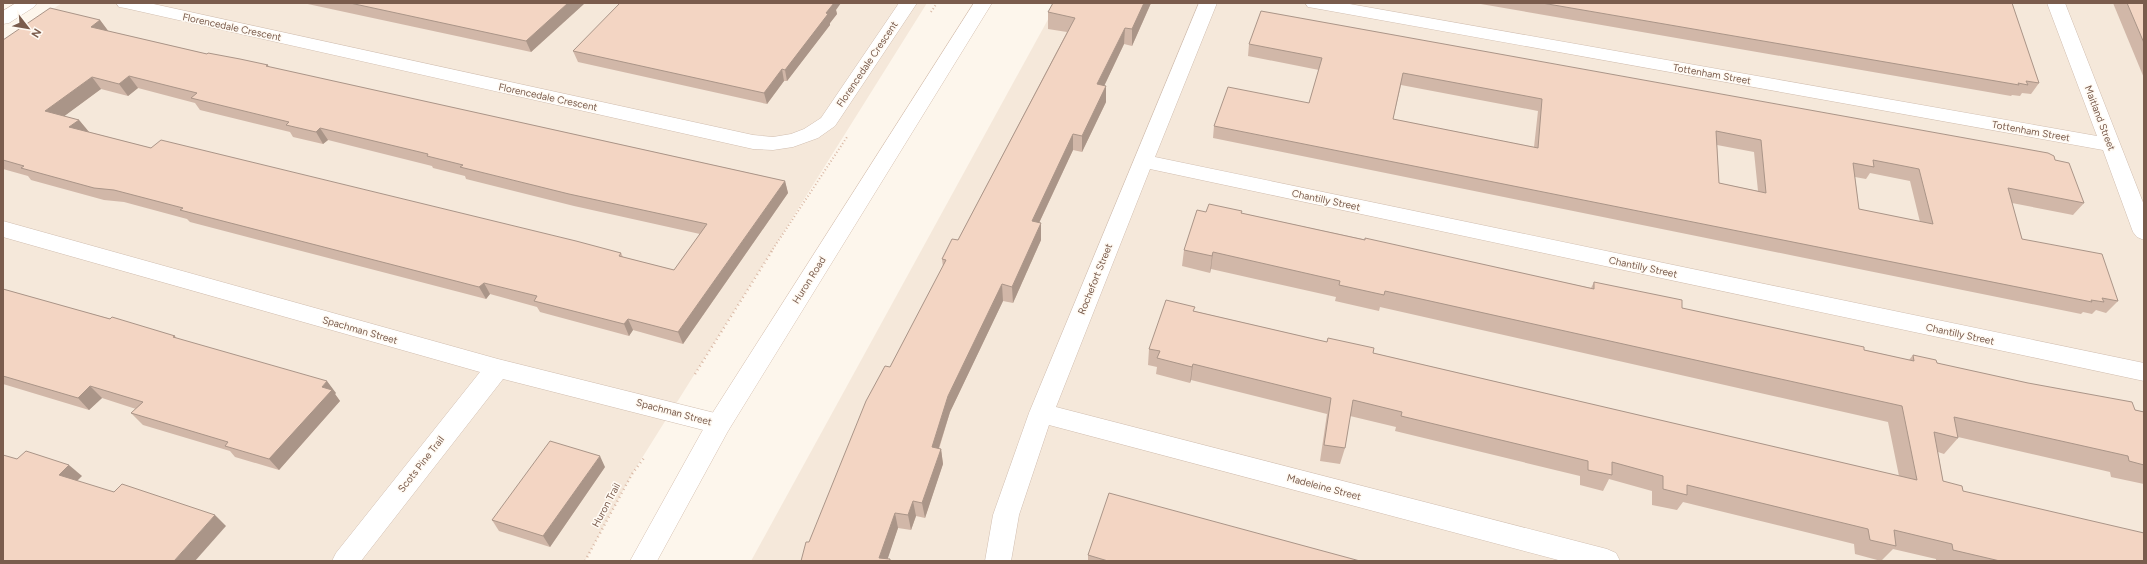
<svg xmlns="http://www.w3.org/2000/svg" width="2147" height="564" viewBox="0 0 2147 564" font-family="Figtree,sans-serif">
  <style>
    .residential { fill: #f5e8da }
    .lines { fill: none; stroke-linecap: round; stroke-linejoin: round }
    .street-casing { stroke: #d1beb0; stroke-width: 1 }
    .secondary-casing { stroke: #d6c0b0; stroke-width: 1 }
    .path-far1 { stroke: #d9b8a5; stroke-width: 2; stroke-dasharray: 1 2.5; stroke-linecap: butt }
    .path { stroke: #d9b8a5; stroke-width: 2.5; stroke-dasharray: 1 3.5; stroke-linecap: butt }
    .street { fill: #fff; fill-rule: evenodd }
    .secondary { fill: #fff; fill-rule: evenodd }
    .wall { fill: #d1b7a8; fill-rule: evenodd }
    .shaded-wall { fill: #aa9588 }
    .building { fill: #f3d5c3; stroke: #aa9588; fill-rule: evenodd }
    .labels { text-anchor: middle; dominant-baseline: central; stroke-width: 3; stroke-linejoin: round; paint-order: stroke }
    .street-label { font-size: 10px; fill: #7a5c4d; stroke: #fffaf3 }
  </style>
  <rect width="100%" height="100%" fill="#fdf6ec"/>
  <!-- residential -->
  <g class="residential">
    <path d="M62,3H927L632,474L585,561H3V42Z"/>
    <path d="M1057,3H2144V561H751Z"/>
  </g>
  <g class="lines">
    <!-- street casing -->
    <g class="street-casing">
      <g id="street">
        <path d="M16,3H37L34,7L9,23L3,24V11Z"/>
        <path d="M116,3H149L753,135L773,137L791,134L804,129L821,118L899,3H917L835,126L818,138L793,147L773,150L753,149L125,8L119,7Z"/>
        <path d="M1199,3H1217L1155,157L2144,363V381L1150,169L1056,407L1607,549L1616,553L1620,561H1562L1049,425L1019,515L1011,561H985L993,515L1029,413Z"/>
        <path d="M1305,3H1344L2097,136L2047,3H2065L2144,205V240L2137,237L2133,232L2103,150L1314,8L1308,7Z"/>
        <path d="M3,221L498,359L719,414L728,417L731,424L728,431L719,434L503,379L361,561H332L336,553L480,372L3,237Z"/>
      </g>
    </g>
    <!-- secondary casing -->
    <g class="secondary-casing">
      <path id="secondary" d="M974,3H992L728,431L657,561H630L710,417Z"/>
    </g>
    <!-- path-far1 -->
    <g class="path-far1">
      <path d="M931,12L937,3"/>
      <path d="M771,252L847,137"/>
    </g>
    <!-- path -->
    <g class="path">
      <path d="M695,374L772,251"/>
      <path d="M585,561L632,474L644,458"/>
    </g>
    <!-- street -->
    <use href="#street" class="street"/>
    <!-- secondary -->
    <use href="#secondary" class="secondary"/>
  </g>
  <!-- wall -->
  <g class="wall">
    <path d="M303,3H585L531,52Z"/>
    <path d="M1151,3L1132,46L1124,44L1104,86L1106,102L1082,152L1073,150L1039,223L1041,240L1013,303L1003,301L950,412L939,449H941L943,464L925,518L916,516L911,530L898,528L887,559L891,561L809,542L890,367L943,267L942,259L958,240L1067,32L1048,29V12Z"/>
    <path d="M1475,3H2012L2039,83L2031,94L2022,93L2020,96L2012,95L2011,96Z"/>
    <path d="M2113,3H2144V78Z"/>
    <path d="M836,10L837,14L830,23V25L787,81H784L767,104L578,62L573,51Z"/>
    <path d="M100,20L108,31L207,54L268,65L269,67L785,181L788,193L683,344L633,330L629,336L540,312L537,307L490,294L486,299L190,222L187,219L124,202L104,200L31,180L28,176L3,169V40ZM138,88L195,103L200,110L290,132L293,137L323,144L328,140L432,166L433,168L465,176L466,179L574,206L700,234L674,270L623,257L621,253L151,148L89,132L79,120L64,116L101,89L128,96Z"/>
    <path d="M1249,44L2055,160L2084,203L2073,215L2012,203L2022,239L2118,301L2106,313L2096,310L2092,314L2083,312L2081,314L1213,138L1214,126L1309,103L1319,70L1248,56ZM1401,85L1538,111L1534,147L1393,119ZM1717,145L1754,152L1758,191L1719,183ZM1870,173L1910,181L1920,222L1859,209L1855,177L1866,179Z"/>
    <path d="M1206,212L1241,213L1591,288L1594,282L1682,308L1909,360L1913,355L1937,363L2144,412V484L2111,477L2110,472L1958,437V438L1944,454L1938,452L1943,481L1963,491L2144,561H1936V559L1893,549L1881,561L1855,554L1854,544L1683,502L1677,510L1652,505V491L1609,479L1603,491L1580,485V476L1395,431L1396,427L1350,416L1345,448L1340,464L1320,461L1327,414L1191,380L1190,383L1156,374L1157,367L1148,365L1149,349L1194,311L1899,476L1888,422L1380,307L1379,311L1335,301L1336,297L1211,269L1210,273L1182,266L1184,250Z"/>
    <path d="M3,289L66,307L175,336L177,339L336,393L335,394L340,401L279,470L235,457L230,451L143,425L131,413L136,409L102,398L89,410L3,384Z"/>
    <path d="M605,467L550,547L499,531L492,520Z"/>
    <path d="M1088,555L1360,561H1088Z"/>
  </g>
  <!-- shaded-wall -->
  <g class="shaded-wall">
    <path d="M568,3H585L531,52L526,41Z"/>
    <path d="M831,3H841L836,10L837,14L830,23V25L787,81L785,70L826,13Z"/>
    <path d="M1144,3H1151L1132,46V29Z"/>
    <path d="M100,20L109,32L91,27Z"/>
    <path d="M1125,28L1124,44L1097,101V84Z"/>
    <path d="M782,69L784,81L767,104L764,93Z"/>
    <path d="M129,76L138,88L128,96L119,84Z"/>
    <path d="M92,77L101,89L55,123L45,111Z"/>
    <path d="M1106,86V102L1082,152V136Z"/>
    <path d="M79,120L89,132L79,139L69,127Z"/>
    <path d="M320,128L328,140L323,144L316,132Z"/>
    <path d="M1073,134V150L1032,238V221Z"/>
    <path d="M785,181L788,193L683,344L678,332Z"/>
    <path d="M1041,223V240L1013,303L1012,287Z"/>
    <path d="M1213,252L1211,269L1210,273L1212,256Z"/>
    <path d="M484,283L490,294L486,299L479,287Z"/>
    <path d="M1002,284L1003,301L950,412L934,463L932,447L948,396Z"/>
    <path d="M628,319L633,330L629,336L624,324Z"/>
    <path d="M1193,364L1191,380L1190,383L1192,367Z"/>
    <path d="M327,381L336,393L335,394L340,401L279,470L269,459L322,387Z"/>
    <path d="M90,386L102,398L89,410L78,398Z"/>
    <path d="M941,449L943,464L925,518L922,503Z"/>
    <path d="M600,456L605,467L550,547L543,536Z"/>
    <path d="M69,465L82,476L72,486L59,475Z"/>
    <path d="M913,501L916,516L911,530L908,515Z"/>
    <path d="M895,513L898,528L887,561L879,558Z"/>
    <path d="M215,515L226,526L195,561H174Z"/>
  </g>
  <!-- building -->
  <g class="building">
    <path d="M350,3H568L526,41Z"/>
    <path d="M620,3H834L826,13L828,14L785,70L782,69L764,93L573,51Z"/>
    <path d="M1053,3H1144L1132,29L1125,28L1097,84L1106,86L1082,136L1073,134L1032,221L1041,223L1012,287L1002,284L948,396L932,447L941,449L922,503L913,501L908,515L895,513L879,558L890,559V561H801L806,542H809L866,401L885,366L890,367L946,260L942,259L952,239L958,240L1075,18L1048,12Z"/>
    <path d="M1542,3H2012L2039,83L2026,81L2028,85L2018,83L2019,85Z"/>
    <path d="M2127,3H2144V43Z"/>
    <path d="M50,8L100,20L91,27L207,54L208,53L240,59L268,65L266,66L785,181L678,332L628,319L624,324L534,301L537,296L484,283L479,287L180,210L183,208L114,190L94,188L21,168L24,166L3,160V40ZM129,76L197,93L191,98L289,122L286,125L316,132L320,128L428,154L427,156L463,165L460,167L569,194L707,224L674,270L619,256L621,253L576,241L161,140L151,148L69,127L79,120L45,111L92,77L119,84Z"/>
    <path d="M1261,11L2048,153L2054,156L2055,160L2069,163L2084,203L2008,188L2022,239L2102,254L2118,301L2102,298L2104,302L2091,300L2092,302L1214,126L1228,87L1309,103L1322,58L1249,44ZM1403,73L1542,99L1538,148L1393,119ZM1716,131L1761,140L1766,193L1719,183ZM1873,160L1919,169L1933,224L1859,209L1853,163L1874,167Z"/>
    <path d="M1209,204L1242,211L1241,213L1365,240V238L1594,289V282L1682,300V308L1864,347V350L1914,361L1913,355L1936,360L1937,363L2028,383L2132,402L2135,410L2144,412V465L2129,461L2128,456L1954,417L1958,438L1934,432L1943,481L1962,486L1963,491L2144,533V561H2000L1953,550L1952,544L1894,530L1896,546L1870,540L1868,529L1687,485V495L1663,489V476L1612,462V475L1588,470V461L1401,416L1402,412L1353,400L1345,448L1324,445L1331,398L1193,364L1192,367L1157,358L1160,351L1149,349L1166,300L1195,307L1193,311L1327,342L1328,338L1374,348L1373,353L1917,480L1902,406L1385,291L1384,295L1339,285L1340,281L1213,252L1212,256L1184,250L1197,210L1206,212Z"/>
    <path d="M3,289L110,319L112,317L175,336L173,337L327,381L322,387L332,390L269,459L225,446L228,442L131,413L143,402L90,386L78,398L3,376Z"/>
    <path d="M550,441L600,456L543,536L492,520Z"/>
    <path d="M26,451L69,465L59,475L114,492L122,484L215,515L174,561H3V455L17,459Z"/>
    <path d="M1109,493L1360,561H1108L1088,555Z"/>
  </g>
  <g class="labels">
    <!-- street labels -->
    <g class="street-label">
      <text transform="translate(232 27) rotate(12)">Florencedale Crescent</text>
      <text transform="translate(867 64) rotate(-56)">Florencedale Crescent</text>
      <text transform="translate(1712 74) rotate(10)">Tottenham Street</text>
      <text transform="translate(548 97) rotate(12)">Florencedale Crescent</text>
      <text transform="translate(2100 118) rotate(69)">Maitland Street</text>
      <text transform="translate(2031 131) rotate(10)">Tottenham Street</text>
      <text transform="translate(1326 200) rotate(12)">Chantilly Street</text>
      <text transform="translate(1643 267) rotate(12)">Chantilly Street</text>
      <text transform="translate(1095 279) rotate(-68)">Rochefort Street</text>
      <text transform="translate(809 280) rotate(-58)">Huron Road</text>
      <text transform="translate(360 330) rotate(16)">Spachman Street</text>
      <text transform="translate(1960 334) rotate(12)">Chantilly Street</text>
      <text transform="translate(674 412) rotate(15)">Spachman Street</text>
      <text transform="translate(421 464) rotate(-52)">Scots Pine Trail</text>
      <text transform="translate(1324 487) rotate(15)">Madeleine Street</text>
      <text transform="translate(606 505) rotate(-62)">Huron Trail</text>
    </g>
  </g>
  <!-- border -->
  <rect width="2147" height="564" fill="none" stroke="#7a5c4d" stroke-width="8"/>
  <!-- north arrow -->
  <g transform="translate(28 28) rotate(121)" stroke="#fffaf3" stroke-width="3" paint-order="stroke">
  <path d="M0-3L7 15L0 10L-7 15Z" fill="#7a5c4d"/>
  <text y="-6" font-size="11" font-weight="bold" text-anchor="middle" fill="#7a5c4d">N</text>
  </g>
</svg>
